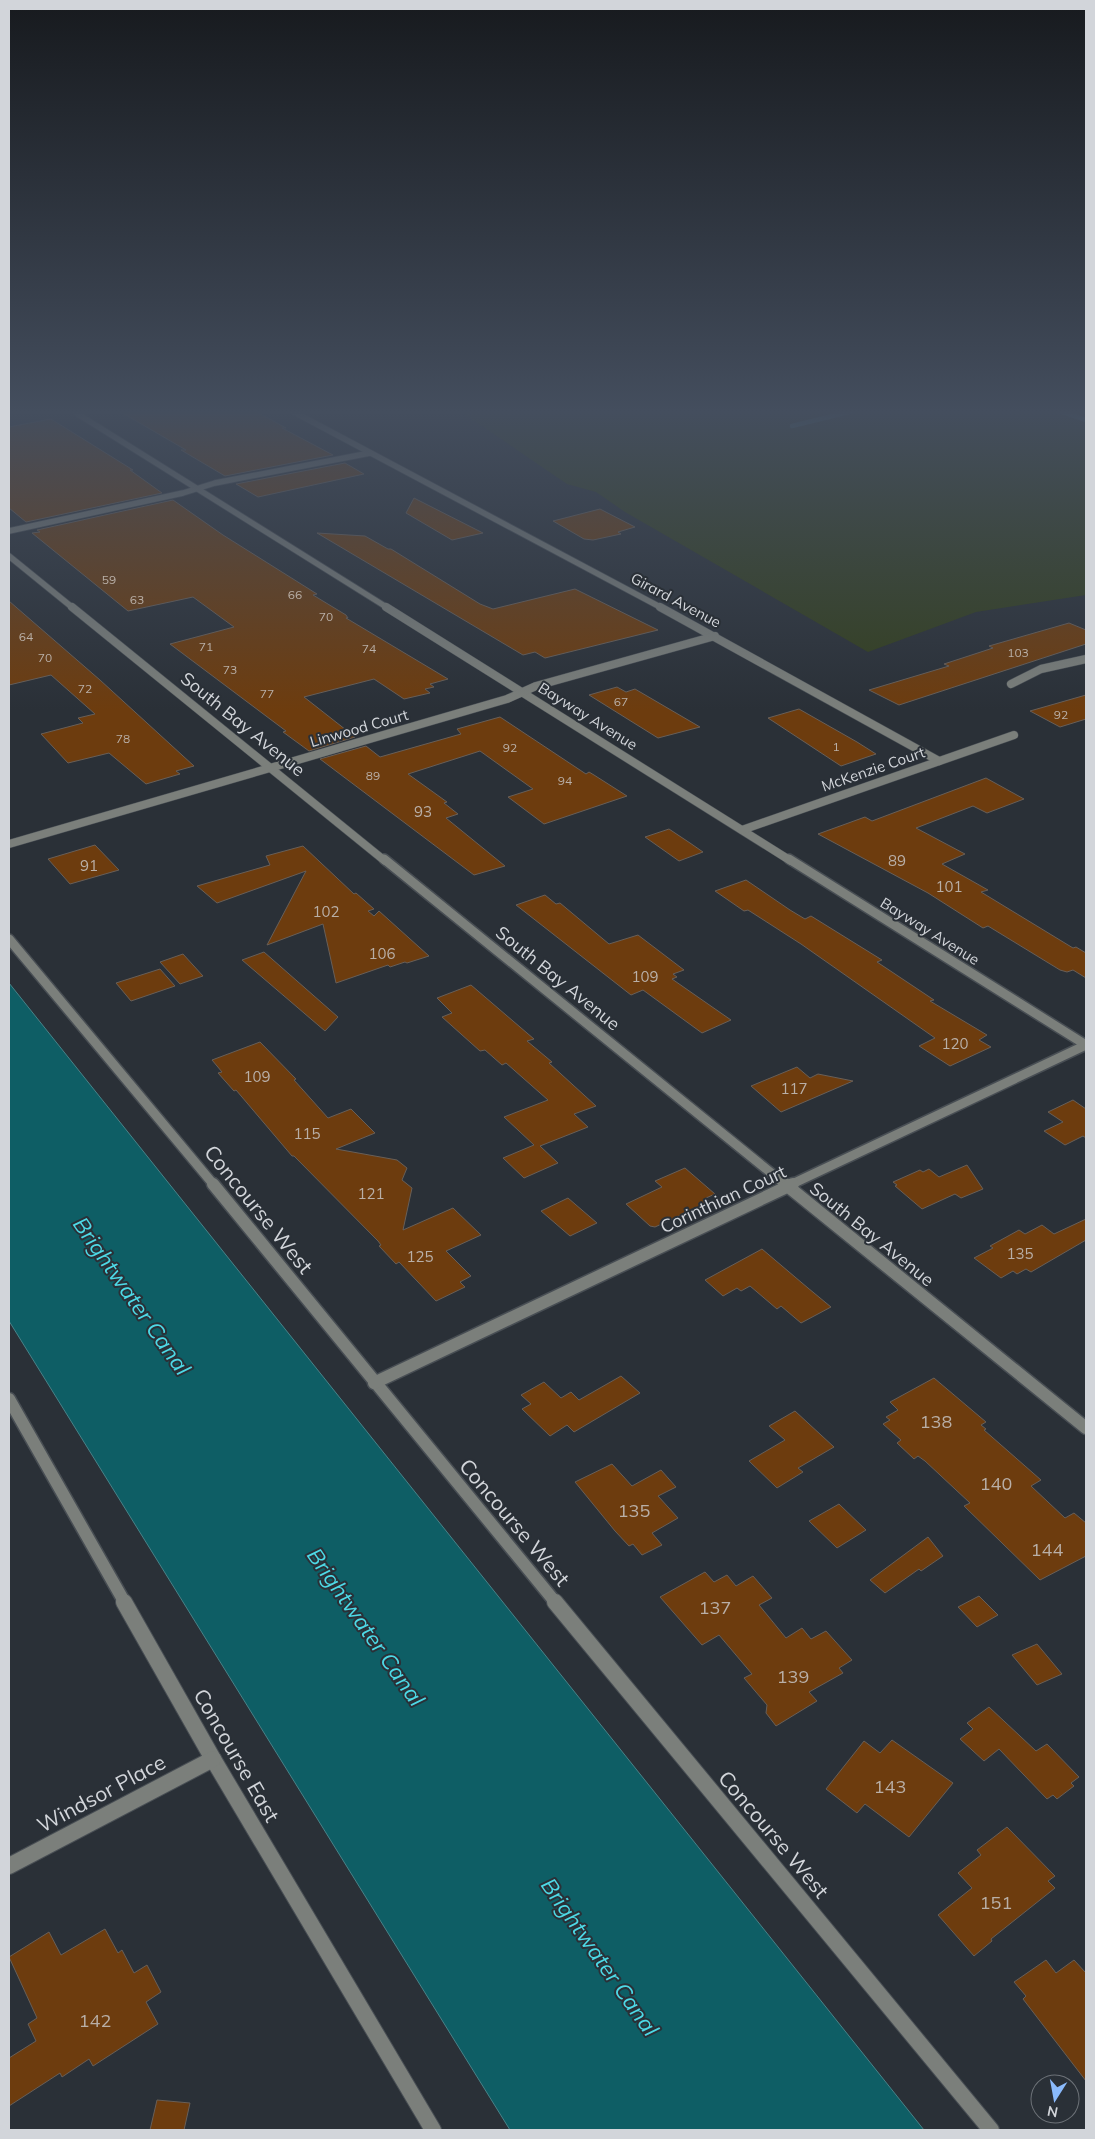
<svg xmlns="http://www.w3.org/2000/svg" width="1095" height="2139" viewBox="0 0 1095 2139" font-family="Mulish,sans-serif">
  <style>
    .green { fill: #333f1e }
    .water { fill: #0e5e65; stroke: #498288 }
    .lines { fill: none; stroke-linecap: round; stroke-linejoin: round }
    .stream { stroke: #498288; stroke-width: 4.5 }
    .building { fill: #6d3c0e; stroke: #685f58 }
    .minor-far4-casing { stroke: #484e54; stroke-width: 7 }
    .minor-far3-casing { stroke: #484e54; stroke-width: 9 }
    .minor-far2-casing { stroke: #484e54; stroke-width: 12 }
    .minor-far1-casing { stroke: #484e54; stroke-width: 15 }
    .minor-casing { stroke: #484e54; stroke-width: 18 }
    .minor-far4 { stroke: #7b7f7b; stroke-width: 5.5 }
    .minor-far3 { stroke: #7b7f7b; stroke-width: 8 }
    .minor-far2 { stroke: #7b7f7b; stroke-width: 9 }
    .minor-far1 { stroke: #7b7f7b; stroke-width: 12 }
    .minor { stroke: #7b7f7b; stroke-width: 16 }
    .labels { text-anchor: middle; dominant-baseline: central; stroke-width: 4; stroke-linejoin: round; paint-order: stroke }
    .far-number-label { font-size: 12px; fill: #b9afa7 }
    .far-street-label { font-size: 15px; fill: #d2d5da; stroke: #2a3037 }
    .number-label { font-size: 15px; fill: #b9afa7 }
    .street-label { font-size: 18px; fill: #d2d5da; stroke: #2a3037 }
    .near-number-label { font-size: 18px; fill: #b9afa7 }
    .near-street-label { font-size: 21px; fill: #d2d5da; stroke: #2a3037 }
    .near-water-label { font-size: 22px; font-style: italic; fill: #4dd9e6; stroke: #2a3037 }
  </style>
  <rect width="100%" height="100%" fill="#2a3037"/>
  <!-- green -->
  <path class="green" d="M460,411H1086V595L976,612L868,652L625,512L596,492L567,484Z"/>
  <!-- water -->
  <path class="water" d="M9,983L924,2130H510L9,1321Z"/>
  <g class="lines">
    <!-- stream -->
    <g class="stream">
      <path d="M1060,411L1086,420"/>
      <path d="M792,426L853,411"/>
    </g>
  </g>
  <!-- building -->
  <g class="building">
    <path d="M119,411H255L286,428H282L333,455L225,476L181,450H186Z"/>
    <path d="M51,419L133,470H130L162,493L26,522L9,508V427Z"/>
    <path d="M345,463L364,474L258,497L236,484Z"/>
    <path d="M414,498L483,533L452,540L406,513Z"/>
    <path d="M173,500L223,535L317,594L313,595L346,615L348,618H346L448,679L430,684L434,687L425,689L430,693L404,699L374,679L304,697L355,737L309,751L283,732L286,731L170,644L234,627L193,597L128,611L32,533L40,532L37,530Z"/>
    <path d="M600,509L635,527L618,532L621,534L593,540L584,539L553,521Z"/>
    <path d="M317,533L365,536L388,549H391L480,604L493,609L575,589L658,630L545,658L535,652L523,655Z"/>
    <path d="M9,601L100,680L194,766L176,771L180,774L146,784L109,753L68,763L41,734L83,723L78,718L95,714L51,675L9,685Z"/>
    <path d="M1069,623L1086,630V644L899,705L869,690L949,666L944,664L993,648L989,646Z"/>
    <path d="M617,687L626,692L635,689L700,727L658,738L589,695Z"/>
    <path d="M1086,695V719L1060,727L1030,711Z"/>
    <path d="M799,709L857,742L876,754L841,766L768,718Z"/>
    <path d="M500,717L586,774L589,772L594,775L627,796L544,824L508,797L533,789L480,751L408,774L447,802L444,803L458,814L446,818L505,866L474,875L320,759L366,746L380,757L461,734L457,729Z"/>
    <path d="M986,778L1024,799L987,813L973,806L916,828L965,854L942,864L988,890L981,892L1073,948L1076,947L1086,953V978L1073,970L1067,972L1060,970L988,926L983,928L928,893L818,834L865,817L872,821Z"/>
    <path d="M669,829L690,843L703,852L679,861L645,837Z"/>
    <path d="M95,845L119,870L70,884L48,859Z"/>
    <path d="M303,846L354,894L356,893L374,909L368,911L374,916L379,911L429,956L407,963L405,962L390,967L388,965L336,983L323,924L267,945L306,871L217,903L197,886L270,865L266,856Z"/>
    <path d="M746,880L790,910L805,919L811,916L882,960L877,962L934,1000L930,1001L987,1035L979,1040L991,1047L950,1066L919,1046L935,1038L801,944L748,910L744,911L715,891Z"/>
    <path d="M545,895L556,904L560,903L609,944L638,935L684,970L673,974L677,977L672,979L731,1020L702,1033L643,990L631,995L516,905Z"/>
    <path d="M264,952L338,1017L325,1031L242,960Z"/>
    <path d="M183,954L203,976L180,984L160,962Z"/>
    <path d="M160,969L175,986L131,1001L116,983Z"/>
    <path d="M471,985L534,1039L527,1041L552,1062L549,1063L596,1106L574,1114L588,1127L540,1146L558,1163L524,1178L503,1158L534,1145L504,1117L548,1100L506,1063L502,1065L485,1050L480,1051L442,1017L452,1013L437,998Z"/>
    <path d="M260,1042L296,1079L294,1080L328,1118L351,1109L375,1133L336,1149L397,1160L407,1168L402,1180L412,1188L403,1230L453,1208L481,1235L446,1251L471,1276L460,1282L465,1287L436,1301L399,1262L396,1264L379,1246L381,1245L378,1241L294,1156H292L236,1090L234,1091L218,1073L222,1072L212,1060Z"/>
    <path d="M797,1067L810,1078L818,1074L853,1081L781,1112L751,1086Z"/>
    <path d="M1073,1100L1086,1109V1138L1083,1136L1065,1145L1044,1131L1063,1122L1048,1112Z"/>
    <path d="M967,1165L983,1189L961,1198L955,1194L922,1209L895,1186L897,1185L893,1182L920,1170L923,1172L929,1169L939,1177Z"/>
    <path d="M685,1168L715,1194L706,1198L710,1202L655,1227L650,1226L626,1204L662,1187L655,1181Z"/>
    <path d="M568,1198L597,1223L570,1236L541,1211Z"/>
    <path d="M1086,1219V1240L1031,1272L1026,1269L1017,1274L1013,1271L1001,1278L974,1258L993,1248L990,1246L1019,1230L1025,1234L1042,1225L1054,1234Z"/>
    <path d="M762,1249L808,1288L831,1307L801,1323L781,1306L777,1309L750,1286L741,1291L737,1288L723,1296L705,1280Z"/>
    <path d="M621,1376L640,1393L574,1432L567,1425L550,1436L522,1409L531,1404L521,1395L544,1382L561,1398L571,1392L579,1400Z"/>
    <path d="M934,1378L986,1422L981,1425L986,1429L984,1430L1041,1480L1031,1486L1065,1518L1074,1513L1086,1523V1556L1040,1580L964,1506L970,1503L925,1461L918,1456L914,1459L897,1443L901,1440L883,1424L890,1420L886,1417L898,1410L890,1402Z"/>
    <path d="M795,1411L834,1447L798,1468L803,1472L777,1488L749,1461L785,1440L769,1426Z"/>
    <path d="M612,1464L632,1486L661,1470L676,1487L658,1496L678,1518L652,1533L662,1545L642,1555L633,1544L629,1546L615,1531L575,1482Z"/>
    <path d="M839,1504L866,1530L837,1548L809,1521Z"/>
    <path d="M928,1537L943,1556L921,1571L919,1569L885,1593L870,1580Z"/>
    <path d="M705,1572L714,1582L727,1575L736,1586L753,1576L772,1598L759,1605L786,1638L802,1628L811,1639L826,1631L852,1660L839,1668L843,1673L809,1692L817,1701L776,1726L766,1713L767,1705L744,1678L752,1674L719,1635L702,1645L660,1597Z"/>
    <path d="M979,1596L998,1615L977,1627L958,1607Z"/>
    <path d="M1037,1644L1062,1674L1037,1685L1012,1655Z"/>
    <path d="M989,1707L1036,1751L1047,1744L1079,1777L1071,1783L1074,1786L1057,1799L1053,1795L1047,1799L999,1749L984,1761L960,1739L973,1729L967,1723Z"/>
    <path d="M892,1740L953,1783L909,1837L865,1804L857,1813L826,1789L864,1741L880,1753Z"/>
    <path d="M1007,1827L1055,1876L1048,1881L1055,1888L991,1939L992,1941L974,1956L938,1915L972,1888L958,1873L981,1855L977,1850Z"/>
    <path d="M105,1929L118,1953L122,1950L134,1973L147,1965L161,1992L146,2002L158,2024L93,2066L89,2059L62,2077L60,2073L9,2106V2058L36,2041L28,2024L37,2018L9,1957L49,1932L61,1955Z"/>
    <path d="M1046,1960L1056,1973L1074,1960L1086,1973V2081L1023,1999L1026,1996L1014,1982Z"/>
    <path d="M157,2100L190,2103L184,2130H150Z"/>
  </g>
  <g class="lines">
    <!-- minor-far4 casing -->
    <g class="minor-far4-casing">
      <g id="minor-far4">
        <path d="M73,411L388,608"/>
        <path d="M292,411L662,608"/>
        <path d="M9,531L183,493L215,483L370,453"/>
        <path d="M9,556L73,608"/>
      </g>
    </g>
    <!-- minor-far3 casing -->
    <g class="minor-far3-casing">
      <g id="minor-far3">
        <path d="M72,607L385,861"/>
        <path d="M386,607L791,861"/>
        <path d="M660,607L939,761"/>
        <path d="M1011,684L1041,669L1086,659"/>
        <path d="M742,830L1014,735"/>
        <path d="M9,844L507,699L536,686L715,636"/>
      </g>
    </g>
    <!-- minor-far2 casing -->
    <g class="minor-far2-casing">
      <g id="minor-far2">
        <path d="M384,859L786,1185"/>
        <path d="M789,859L1086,1045"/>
        <path d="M9,939L214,1185"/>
        <path d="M790,1185L1086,1045"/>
      </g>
    </g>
    <!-- minor-far1 casing -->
    <g class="minor-far1-casing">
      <g id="minor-far1">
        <path d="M213,1184L556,1603"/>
        <path d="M785,1184L1086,1428"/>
        <path d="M374,1383L793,1184"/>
        <path d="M9,1399L125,1603"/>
      </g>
    </g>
    <!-- minor casing -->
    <g class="minor-casing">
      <g id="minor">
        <path d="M124,1602L213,1759L433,2130"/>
        <path d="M555,1602L991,2130"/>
        <path d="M9,1866L213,1759"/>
      </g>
    </g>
    <!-- minor-far4 -->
    <use href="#minor-far4" class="minor-far4"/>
    <!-- minor-far3 -->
    <use href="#minor-far3" class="minor-far3"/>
    <!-- minor-far2 -->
    <use href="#minor-far2" class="minor-far2"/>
    <!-- minor-far1 -->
    <use href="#minor-far1" class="minor-far1"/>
    <!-- minor -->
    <use href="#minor" class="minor"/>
  </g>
  <!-- sky -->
  <linearGradient id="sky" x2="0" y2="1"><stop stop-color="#171a1e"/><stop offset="0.58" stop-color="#444e5e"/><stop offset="1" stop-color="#444e5e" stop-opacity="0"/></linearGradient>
  <rect width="1095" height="710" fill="url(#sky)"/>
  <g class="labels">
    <!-- far-number labels -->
    <g class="far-number-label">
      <text x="109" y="579">59</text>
      <text x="295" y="594">66</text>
      <text x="137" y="599">63</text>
      <text x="326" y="616">70</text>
      <text x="26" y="636">64</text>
      <text x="206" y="646">71</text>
      <text x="369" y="648">74</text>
      <text x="1018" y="652">103</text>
      <text x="45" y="657">70</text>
      <text x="230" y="669">73</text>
      <text x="85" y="688">72</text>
      <text x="267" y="693">77</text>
      <text x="621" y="701">67</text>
      <text x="1061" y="714">92</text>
      <text x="123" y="738">78</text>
      <text x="836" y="746">1</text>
      <text x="510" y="747">92</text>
      <text x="373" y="775">89</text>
      <text x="565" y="780">94</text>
    </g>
    <!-- far-street labels -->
    <g class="far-street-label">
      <text transform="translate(676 600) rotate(28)">Girard Avenue</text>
      <text transform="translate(588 716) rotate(32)">Bayway Avenue</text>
      <text transform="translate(359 728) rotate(-16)">Linwood Court</text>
      <text transform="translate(873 769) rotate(-19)">McKenzie Court</text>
      <text transform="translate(930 931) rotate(32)">Bayway Avenue</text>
    </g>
    <!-- number labels -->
    <g class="number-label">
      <text x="423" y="811">93</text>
      <text x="897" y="860">89</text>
      <text x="89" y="865">91</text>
      <text x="949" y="886">101</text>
      <text x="326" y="911">102</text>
      <text x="382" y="953">106</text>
      <text x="645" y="976">109</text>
      <text x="955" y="1043">120</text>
      <text x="257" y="1076">109</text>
      <text x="794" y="1088">117</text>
      <text x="307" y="1133">115</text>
      <text x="371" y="1193">121</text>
      <text x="1020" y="1253">135</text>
      <text x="420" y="1256">125</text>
    </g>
    <!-- street labels -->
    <g class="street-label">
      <text transform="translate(243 724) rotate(39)">South Bay Avenue</text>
      <text transform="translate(558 978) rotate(39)">South Bay Avenue</text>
      <text transform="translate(723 1199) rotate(-25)">Corinthian Court</text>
      <text transform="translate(872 1234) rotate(39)">South Bay Avenue</text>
    </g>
    <!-- near-number labels -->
    <g class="near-number-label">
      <text x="936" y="1421">138</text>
      <text x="996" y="1483">140</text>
      <text x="634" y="1510">135</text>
      <text x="1047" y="1549">144</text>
      <text x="715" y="1607">137</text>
      <text x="793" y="1676">139</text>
      <text x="890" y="1786">143</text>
      <text x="996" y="1902">151</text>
      <text x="95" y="2020">142</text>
    </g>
    <!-- near-street labels -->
    <g class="near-street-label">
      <text transform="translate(259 1209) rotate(51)">Concourse West</text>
      <text transform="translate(515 1522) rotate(50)">Concourse West</text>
      <text transform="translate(237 1755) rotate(60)">Concourse East</text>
      <text transform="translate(101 1793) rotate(-28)">Windsor Place</text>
      <text transform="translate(774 1834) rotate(50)">Concourse West</text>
    </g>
    <!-- near-water labels -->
    <g class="near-water-label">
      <text transform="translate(132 1296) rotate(55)">Brightwater Canal</text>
      <text transform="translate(366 1627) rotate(55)">Brightwater Canal</text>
      <text transform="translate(600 1957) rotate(55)">Brightwater Canal</text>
    </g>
  </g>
  <!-- border -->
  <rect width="1095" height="2139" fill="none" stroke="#d2d5da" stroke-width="20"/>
  <!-- north arrow -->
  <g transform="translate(1055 2099) rotate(191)"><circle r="24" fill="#2a3037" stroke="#6d7278"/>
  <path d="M0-4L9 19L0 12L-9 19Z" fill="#8abafc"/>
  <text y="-8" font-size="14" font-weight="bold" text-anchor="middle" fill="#d2d5da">N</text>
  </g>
</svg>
